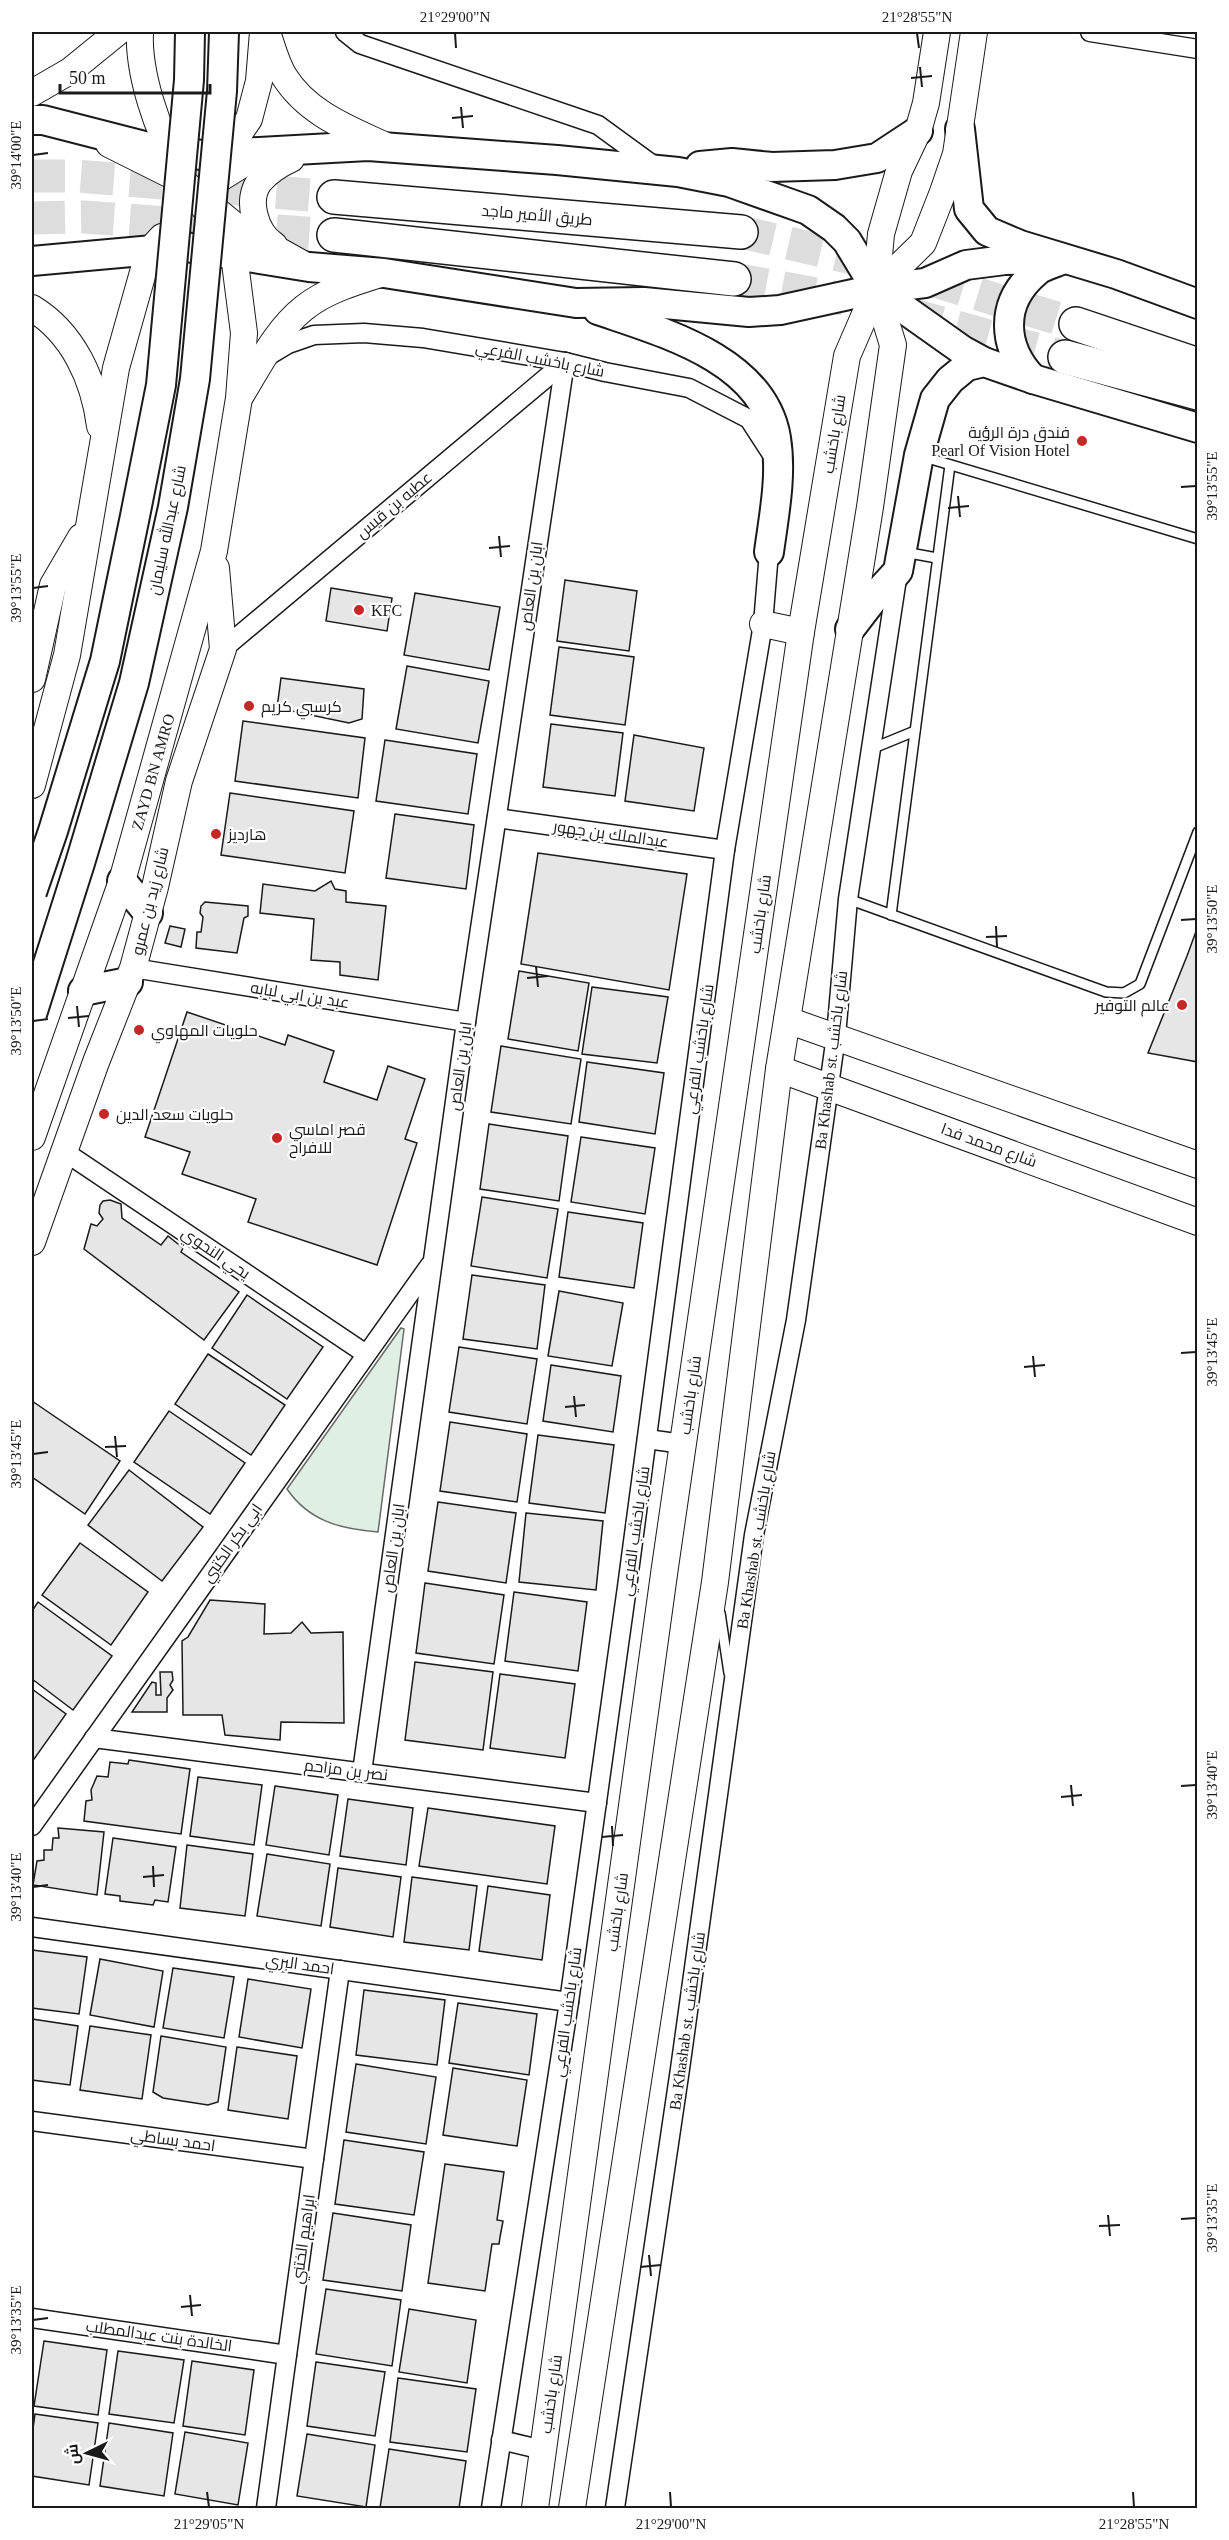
<svg xmlns="http://www.w3.org/2000/svg" width="1229" height="2540" viewBox="0 0 1229 2540" font-family="'Times New Roman',Cairo,serif">
  <style>
    .green { fill: #e0efe3; stroke: #6a6a6a; stroke-width: 1.5 }
    .building { fill: #e6e6e6; stroke: #1a1a1a; stroke-width: 1.5 }
    .lines { fill: none; stroke-linecap: round; stroke-linejoin: round }
    .highway-tunnel { stroke: #ddd; stroke-width: 33; stroke-dasharray: 33 16; stroke-linecap: butt }
    .lane-casing { stroke: #1a1a1a; stroke-width: 12 }
    .street-casing { stroke: #1a1a1a; stroke-width: 21 }
    .secondary-casing { stroke: #1a1a1a; stroke-width: 28 }
    .primary-casing { stroke: #1a1a1a; stroke-width: 32 }
    .highway-casing { stroke: #1a1a1a; stroke-width: 36 }
    .lane { stroke: #fff; stroke-width: 9 }
    .street { stroke: #fff; stroke-width: 18 }
    .secondary { stroke: #fff; stroke-width: 26 }
    .primary { stroke: #fff; stroke-width: 28 }
    .highway { stroke: #fff; stroke-width: 33 }
    .primary-bridge-casing { stroke: #1a1a1a; stroke-width: 32; stroke-linecap: butt }
    .primary-bridge { stroke: #fff; stroke-width: 28 }
    .ticks { fill: none; stroke: #1a1a1a; stroke-width: 2 }
    .poi-dot { fill: #c62828; stroke: #fff; stroke-width: 2 }
    .labels { text-anchor: middle; dominant-baseline: central; stroke-width: 4.5; stroke-linejoin: round; paint-order: stroke }
    .street-label { font-size: 16px; fill: #1a1a1a; stroke: #fff }
    .poi-label { font-size: 16px; fill: #1a1a1a; stroke: #fff; text-anchor: start }
    .neatline { fill: none; stroke: #1a1a1a; stroke-width: 2 }
    .ticks-label { font-size: 15px; text-anchor: middle; fill: #1a1a1a }
  </style>
  <rect width="100%" height="100%" fill="#fff"/>
  <!-- green -->
  <path class="green" d="M401,1328L404,1329L378,1532C340,1529 309,1521 287,1489Z"/>
  <!-- building -->
  <g class="building">
    <path d="M565,580L637,591L629,651L557,641Z"/>
    <path d="M331,588L392,598L387,631L326,621Z"/>
    <path d="M415,593L500,607L489,670L404,655Z"/>
    <path d="M559,647L634,657L625,725L550,715Z"/>
    <path d="M407,666L489,681L478,743L396,729Z"/>
    <path d="M281,678L364,689L362,719L349,723L277,708Z"/>
    <path d="M243,721L365,738L358,798L235,781Z"/>
    <path d="M551,724L623,733L615,796L543,787Z"/>
    <path d="M634,735L704,748L694,811L625,801Z"/>
    <path d="M385,740L477,754L468,814L376,801Z"/>
    <path d="M230,793L354,811L345,873L221,855Z"/>
    <path d="M395,814L474,825L466,889L386,878Z"/>
    <path d="M538,853L687,874L669,990L521,964Z"/>
    <path d="M331,881L335,889L346,891V902L386,906L378,980L340,975V962L311,960L314,919L260,913L263,884L315,891Z"/>
    <path d="M205,902L248,906V916L244,918L237,953L196,948L197,932H201L203,917L200,913L201,906Z"/>
    <path d="M170,926L185,929L181,947L165,943Z"/>
    <path d="M1198,926V1062L1148,1053L1187,956Z"/>
    <path d="M519,971L589,983L578,1051L508,1039Z"/>
    <path d="M592,987L668,997L657,1063L582,1054Z"/>
    <path d="M187,1012L285,1045L288,1035L334,1051L324,1082L377,1100L388,1066L425,1079L405,1139L417,1143L377,1265L248,1222L256,1199L182,1174L190,1152L145,1137Z"/>
    <path d="M501,1046L581,1059L571,1124L491,1112Z"/>
    <path d="M587,1062L664,1073L655,1134L579,1122Z"/>
    <path d="M489,1124L568,1136L559,1201L480,1189Z"/>
    <path d="M581,1137L655,1148L645,1214L571,1202Z"/>
    <path d="M482,1197L558,1209L547,1278L471,1266Z"/>
    <path d="M110,1200L121,1204L122,1218L161,1245L168,1236L183,1248L181,1252L239,1292L204,1340L84,1249L91,1224L97,1226L103,1219L99,1213L100,1205L103,1201Z"/>
    <path d="M568,1212L643,1223L634,1288L559,1277Z"/>
    <path d="M472,1275L545,1285L537,1349L463,1339Z"/>
    <path d="M559,1291L623,1303L612,1366L548,1356Z"/>
    <path d="M247,1295L323,1347L287,1399L212,1348Z"/>
    <path d="M459,1347L537,1359L527,1424L449,1412Z"/>
    <path d="M208,1354L285,1405L251,1455L175,1404Z"/>
    <path d="M551,1365L621,1376L613,1432L543,1421Z"/>
    <path d="M32,1401L120,1461L85,1514L32,1477Z"/>
    <path d="M169,1411L245,1463L210,1514L134,1462Z"/>
    <path d="M450,1422L527,1434L517,1502L440,1491Z"/>
    <path d="M538,1435L614,1445L605,1513L529,1503Z"/>
    <path d="M129,1470L203,1527L162,1581L88,1525Z"/>
    <path d="M438,1502L516,1513L506,1583L428,1571Z"/>
    <path d="M526,1513L603,1521L596,1590L519,1582Z"/>
    <path d="M80,1543L148,1592L111,1645L42,1595Z"/>
    <path d="M425,1583L504,1595L494,1664L416,1653Z"/>
    <path d="M514,1592L587,1602L578,1671L505,1661Z"/>
    <path d="M210,1600L265,1604L264,1634L291,1633L302,1622L311,1633L343,1632L344,1723L281,1722L280,1740L225,1735L222,1715H183L182,1641L188,1637Z"/>
    <path d="M38,1602L112,1656L73,1710L32,1679V1611Z"/>
    <path d="M415,1662L493,1672L483,1750L405,1740Z"/>
    <path d="M160,1672H172L173,1680L170,1685L173,1690L167,1698V1712H132L152,1682L156,1683V1695H161Z"/>
    <path d="M500,1674L575,1684L565,1758L490,1748Z"/>
    <path d="M32,1689L66,1714L32,1762Z"/>
    <path d="M129,1760L190,1769L181,1834L84,1821L86,1801L92,1800L91,1790L97,1776L108,1777L110,1762L128,1764Z"/>
    <path d="M198,1777L262,1785L254,1845L190,1836Z"/>
    <path d="M275,1786L338,1795L329,1855L266,1845Z"/>
    <path d="M348,1799L413,1808L406,1865L340,1856Z"/>
    <path d="M428,1808L555,1826L547,1884L419,1866Z"/>
    <path d="M58,1828L104,1832L97,1895L33,1885L37,1861L44,1860V1850H52L53,1838H59Z"/>
    <path d="M113,1838L176,1847L168,1902L155,1900L153,1905L120,1901V1896L105,1894Z"/>
    <path d="M187,1845L253,1854L245,1916L180,1908Z"/>
    <path d="M267,1854L330,1864L321,1926L257,1916Z"/>
    <path d="M338,1868L401,1877L393,1937L330,1927Z"/>
    <path d="M412,1877L477,1886L469,1950L404,1942Z"/>
    <path d="M488,1886L550,1895L542,1960L479,1951Z"/>
    <path d="M32,1950L87,1957L79,2014L32,2008Z"/>
    <path d="M100,1959L163,1971L154,2027L90,2015Z"/>
    <path d="M173,1968L234,1977L224,2038L163,2028Z"/>
    <path d="M248,1979L311,1989L302,2048L239,2037Z"/>
    <path d="M364,1990L445,2000L437,2065L356,2055Z"/>
    <path d="M458,2003L537,2014L529,2075L449,2063Z"/>
    <path d="M32,2019L78,2026L70,2085L32,2080Z"/>
    <path d="M90,2026L151,2035L142,2099L80,2090Z"/>
    <path d="M161,2036L226,2047L218,2102L208,2105L163,2098L153,2092Z"/>
    <path d="M237,2047L297,2056L288,2119L228,2110Z"/>
    <path d="M356,2064L436,2077L426,2144L346,2132Z"/>
    <path d="M453,2068L527,2080L517,2146L443,2135Z"/>
    <path d="M344,2140L424,2152L414,2215L335,2204Z"/>
    <path d="M445,2164L504,2172L497,2220L503,2221L500,2237L499,2244H492L485,2291L428,2283Z"/>
    <path d="M333,2213L411,2225L402,2291L323,2280Z"/>
    <path d="M326,2289L401,2300L392,2366L316,2354Z"/>
    <path d="M409,2309L476,2320L467,2383L399,2372Z"/>
    <path d="M44,2341L107,2350L98,2415L34,2406Z"/>
    <path d="M118,2351L184,2360L174,2423L109,2414Z"/>
    <path d="M192,2361L254,2370L245,2435L183,2426Z"/>
    <path d="M316,2362L385,2372L375,2436L307,2426Z"/>
    <path d="M398,2378L476,2389L467,2452L390,2442Z"/>
    <path d="M35,2414L98,2423L89,2485L32,2476V2436Z"/>
    <path d="M109,2423L173,2433L164,2496L100,2486Z"/>
    <path d="M185,2432L248,2443L238,2505L175,2494Z"/>
    <path d="M307,2434L375,2445L366,2507L297,2496Z"/>
    <path d="M389,2449L466,2461L459,2508H380Z"/>
  </g>
  <g class="lines">
    <!-- highway-tunnel -->
    <g class="highway-tunnel">
      <path d="M32,176H77L334,197"/>
      <path d="M32,218L84,217L334,235"/>
      <path d="M741,232L886,266L1076,324"/>
      <path d="M734,279L844,299"/>
      <path d="M909,314L1065,357"/>
    </g>
    <!-- lane casing -->
    <g class="lane-casing">
      <g id="lane">
        <path d="M921,456L1198,539"/>
        <path d="M904,552L937,558"/>
        <path d="M871,749L915,731"/>
        <path d="M848,899L1106,992L1124,993L1140,984L1198,832"/>
        <path d="M891,915L950,465"/>
        <path d="M720,1613L729,1673"/>
      </g>
    </g>
    <!-- street casing -->
    <g class="street-casing">
      <g id="street">
        <path d="M345,32L360,44L598,125L657,168"/>
        <path d="M1090,32L1198,49"/>
        <path d="M268,356L288,344L314,335L364,333L423,338L565,362L605,372L689,388L749,419L773,456"/>
        <path d="M223,649L565,362"/>
        <path d="M497,818L725,850"/>
        <path d="M133,968L466,1022"/>
        <path d="M65,1152L366,1354"/>
        <path d="M647,1439L683,1444"/>
        <path d="M94,1738L597,1803"/>
        <path d="M362,1772L466,1022L565,362"/>
        <path d="M32,1826L430,1265"/>
        <path d="M32,1927L569,2002"/>
        <path d="M32,2121L314,2159"/>
        <path d="M32,2318L287,2355"/>
        <path d="M501,2440L543,2450"/>
        <path d="M266,2508L340,1970"/>
        <path d="M491,2508L569,2002L627,1587L725,850L763,624L769,552"/>
        <path d="M615,2508L680,2069L754,1535L796,1320L836,1036L848,899L898,572"/>
      </g>
    </g>
    <!-- secondary casing -->
    <g class="secondary-casing">
      <g id="secondary">
        <path d="M140,32C138,72 157,132 179,166"/>
        <path d="M267,32C272,46 276,63 284,76C307,113 347,128 386,146"/>
        <path d="M32,93L70,71L118,32"/>
        <path d="M217,166L249,119L259,81L263,32"/>
        <path d="M200,191L243,164L272,159"/>
        <path d="M211,206L238,228L301,263"/>
        <path d="M274,245C256,233 245,200 260,181C268,172 280,164 291,159"/>
        <path d="M32,308C73,333 94,379 100,426"/>
        <path d="M241,395C259,366 276,330 304,308C325,291 354,282 380,274"/>
        <path d="M763,624L801,632"/>
        <path d="M32,679L53,585L81,537"/>
        <path d="M32,785L67,655L116,368L149,251L162,237"/>
        <path d="M787,1020L1198,1165"/>
        <path d="M779,1069L1198,1222"/>
        <path d="M32,1137L122,881L214,551L239,398L244,333L234,255L195,193L183,181L109,144"/>
        <path d="M32,1242L96,1062L133,968L155,887L179,781L223,649L216,568"/>
        <path d="M535,2508L665,1567L801,632L847,356L876,289L881,234L899,171L918,131L926,103L937,32"/>
        <path d="M572,2508L715,1582L779,1069L870,507L893,345L876,289L923,243L943,192L956,154L974,32"/>
      </g>
    </g>
    <!-- primary casing -->
    <g class="primary-casing">
      <g id="primary">
        <path d="M32,120H43L160,150L202,155L368,146L557,160L678,172L729,182L808,210L834,228L847,241L876,289L962,350L984,362"/>
        <path d="M960,129L969,209L987,231L1020,245L1116,274L1198,304"/>
        <path d="M700,166L732,163L772,167L835,165L877,158L918,131"/>
        <path d="M32,261L186,247L309,267L384,273L576,303L644,302L749,312L780,310L876,289L925,283L966,265L1005,260L1063,259"/>
        <path d="M598,310C662,332 763,359 776,438C782,475 774,515 769,552"/>
        <path d="M1033,379C1002,347 999,303 1036,272C1042,266 1053,264 1061,260"/>
        <path d="M850,629L877,594L898,571L919,455L935,399L950,380L967,366L984,362L1033,379L1198,428"/>
        <path d="M122,881L148,913"/>
        <path d="M83,991L128,982"/>
      </g>
    </g>
    <!-- highway casing -->
    <g class="highway-casing">
      <g id="highway">
        <path d="M334,197L741,232"/>
        <path d="M334,235L734,279"/>
        <path d="M1076,324L1198,365"/>
        <path d="M1065,357L1198,393"/>
      </g>
    </g>
    <!-- lane -->
    <use href="#lane" class="lane"/>
    <!-- street -->
    <use href="#street" class="street"/>
    <!-- secondary -->
    <use href="#secondary" class="secondary"/>
    <!-- primary -->
    <use href="#primary" class="primary"/>
    <!-- highway -->
    <use href="#highway" class="highway"/>
    <!-- primary-bridge casing -->
    <g class="primary-bridge-casing">
      <g id="primary-bridge">
        <path d="M32,892L53,831L105,661L135,516L161,385L189,80L190,32"/>
        <path d="M32,1014L80,863L134,683L173,507L195,379L222,91L224,32"/>
      </g>
    </g>
    <!-- primary-bridge -->
    <use href="#primary-bridge" class="primary-bridge"/>
  </g>
  <!-- ticks -->
  <path class="ticks" d="M455,33L456,48M917,33L919,48M920,67L922,87M911,78L932,76M461,107L463,128M452,118L473,116M33,155L48,153M1181,487L1196,486M958,496L960,517M948,508L969,506M499,536L501,557M489,548L510,546M33,588L48,586M1181,920L1196,919M996,926L997,947M986,937L1007,936M536,966L538,987M527,978L548,976M77,1006L79,1027M68,1018L89,1016M33,1021L48,1019M1181,1353L1196,1352M1033,1356L1035,1377M1024,1367L1045,1365M574,1396L576,1417M565,1407L585,1405M115,1436L117,1457M105,1447L126,1446M33,1454L48,1452M1071,1785L1073,1806M1181,1786L1196,1785M1061,1797L1082,1795M612,1826L613,1846M602,1837L623,1835M153,1866L154,1887M143,1877L164,1875M33,1887L48,1885M1108,2215L1110,2236M1181,2219L1196,2218M1099,2226L1120,2225M649,2255L651,2276M640,2267L661,2265M190,2295L192,2316M181,2307L201,2305M33,2320L48,2318M207,2492L209,2507M670,2492L671,2507M1133,2492L1134,2507"/>
  <!-- markers -->
  <g class="poi-dot">
    <circle cx="1082" cy="441" r="6"/>
    <circle cx="359" cy="610" r="6"/>
    <circle cx="249" cy="706" r="6"/>
    <circle cx="216" cy="834" r="6"/>
    <circle cx="1182" cy="1005" r="6"/>
    <circle cx="139" cy="1030" r="6"/>
    <circle cx="104" cy="1114" r="6"/>
    <circle cx="277" cy="1138" r="6"/>
  </g>
  <g class="labels">
    <!-- street labels -->
    <g class="street-label">
      <text transform="translate(537 215) rotate(5)">طريق الأمير ماجد</text>
      <text transform="translate(540 359) rotate(11)">شارع باخشب الفرعي</text>
      <text transform="translate(834 434) rotate(-81)">شارع باخشب</text>
      <text transform="translate(394 505) rotate(-40)">عطيه بن قيس</text>
      <text transform="translate(167 530) rotate(-78)">شارع عبدالله سليمان</text>
      <text transform="translate(531 586) rotate(-82)">ابان بن العاص</text>
      <text transform="translate(153 772) rotate(-74)">ZAYD BN AMRO</text>
      <text transform="translate(611 834) rotate(8)">عبدالملك بن جهور</text>
      <text transform="translate(150 901) rotate(-76)">شارع زيد بن عمرو</text>
      <text transform="translate(760 914) rotate(-82)">شارع باخشب</text>
      <text transform="translate(300 995) rotate(9)">عبد بن ابي لبابه</text>
      <text transform="translate(699 1049) rotate(-82)">شارع باخشب الفرعي</text>
      <text transform="translate(831 1060) rotate(-83)">Ba Khashab st. شارع باخشب</text>
      <text transform="translate(460 1066) rotate(-82)">ابان بن العاص</text>
      <text transform="translate(989 1145) rotate(20)">شارع محمد فدا</text>
      <text transform="translate(216 1253) rotate(34)">يحي النحوي</text>
      <text transform="translate(690 1395) rotate(-82)">شارع باخشب</text>
      <text transform="translate(635 1531) rotate(-82)">شارع باخشب الفرعي</text>
      <text transform="translate(756 1540) rotate(-81)">Ba Khashab st. شارع باخشب</text>
      <text transform="translate(232 1543) rotate(-55)">ابي بكر الكتبي</text>
      <text transform="translate(393 1548) rotate(-82)">ابان بن العاص</text>
      <text transform="translate(346 1770) rotate(7)">نصر بن مزاحم</text>
      <text transform="translate(617 1912) rotate(-82)">شارع باخشب</text>
      <text transform="translate(300 1964) rotate(8)">احمد البري</text>
      <text transform="translate(567 2012) rotate(-82)">شارع باخشب الفرعي</text>
      <text transform="translate(687 2021) rotate(-82)">Ba Khashab st. شارع باخشب</text>
      <text transform="translate(173 2140) rotate(8)">احمد بساطي</text>
      <text transform="translate(303 2239) rotate(-82)">ابراهيم الختني</text>
      <text transform="translate(159 2336) rotate(8)">الخالدة بنت عبدالمطلب</text>
      <text transform="translate(551 2394) rotate(-82)">شارع باخشب</text>
    </g>
    <!-- poi labels -->
    <g class="poi-label">
      <text x="1070" y="432" text-anchor="end">فندق درة الرؤية<tspan x="1070" dy="18">Pearl Of Vision Hotel</tspan></text>
      <text x="371" y="610">KFC</text>
      <text x="261" y="706">كرسبي كريم</text>
      <text x="228" y="834">هارديز</text>
      <text x="1170" y="1005" text-anchor="end">عالم التوفير</text>
      <text x="151" y="1030">حلويات المهاوي</text>
      <text x="116" y="1114">حلويات سعد الدين</text>
      <text x="289" y="1129">قصر اماسي<tspan x="289" dy="18">للافراح</tspan></text>
    </g>
  </g>
  <!-- border -->
  <rect width="1229" height="2540" fill="none" stroke="#ffffff" stroke-width="66"/>
  <!-- north arrow -->
  <g transform="translate(87 2453) rotate(265)" stroke="#ffffff" stroke-width="4.5" paint-order="stroke">
  <path d="M0-4.5L10 22L0 15L-10 22Z" fill="#1a1a1a"/>
  <text y="-9" font-size="16" font-weight="bold" text-anchor="middle" fill="#1a1a1a">ش</text>
  </g>
  <!-- scale -->
  <path d="M60 84v9h150v-9" fill="none" stroke="#1a1a1a" stroke-width="3"/>
  <text x="69" y="84" font-size="18" fill="#1a1a1a" stroke="#ffffff" stroke-width="4.5" paint-order="stroke">50 m</text>
  <rect x="33" y="33" width="1163" height="2474" class="neatline"/>
  <g class="ticks-label">
    <text x="455" y="22">21°29'00"N</text>
    <text x="917" y="22">21°28'55"N</text>
    <text transform="translate(16 155) rotate(-90)" y="5">39°14'00"E</text>
    <text transform="translate(1212 486) rotate(-90)" y="5">39°13'55"E</text>
    <text transform="translate(16 588) rotate(-90)" y="5">39°13'55"E</text>
    <text transform="translate(1212 919) rotate(-90)" y="5">39°13'50"E</text>
    <text transform="translate(16 1021) rotate(-90)" y="5">39°13'50"E</text>
    <text transform="translate(1212 1352) rotate(-90)" y="5">39°13'45"E</text>
    <text transform="translate(16 1454) rotate(-90)" y="5">39°13'45"E</text>
    <text transform="translate(1212 1785) rotate(-90)" y="5">39°13'40"E</text>
    <text transform="translate(16 1887) rotate(-90)" y="5">39°13'40"E</text>
    <text transform="translate(1212 2218) rotate(-90)" y="5">39°13'35"E</text>
    <text transform="translate(16 2320) rotate(-90)" y="5">39°13'35"E</text>
    <text x="209" y="2529">21°29'05"N</text>
    <text x="671" y="2529">21°29'00"N</text>
    <text x="1134" y="2529">21°28'55"N</text>
  </g>
</svg>
